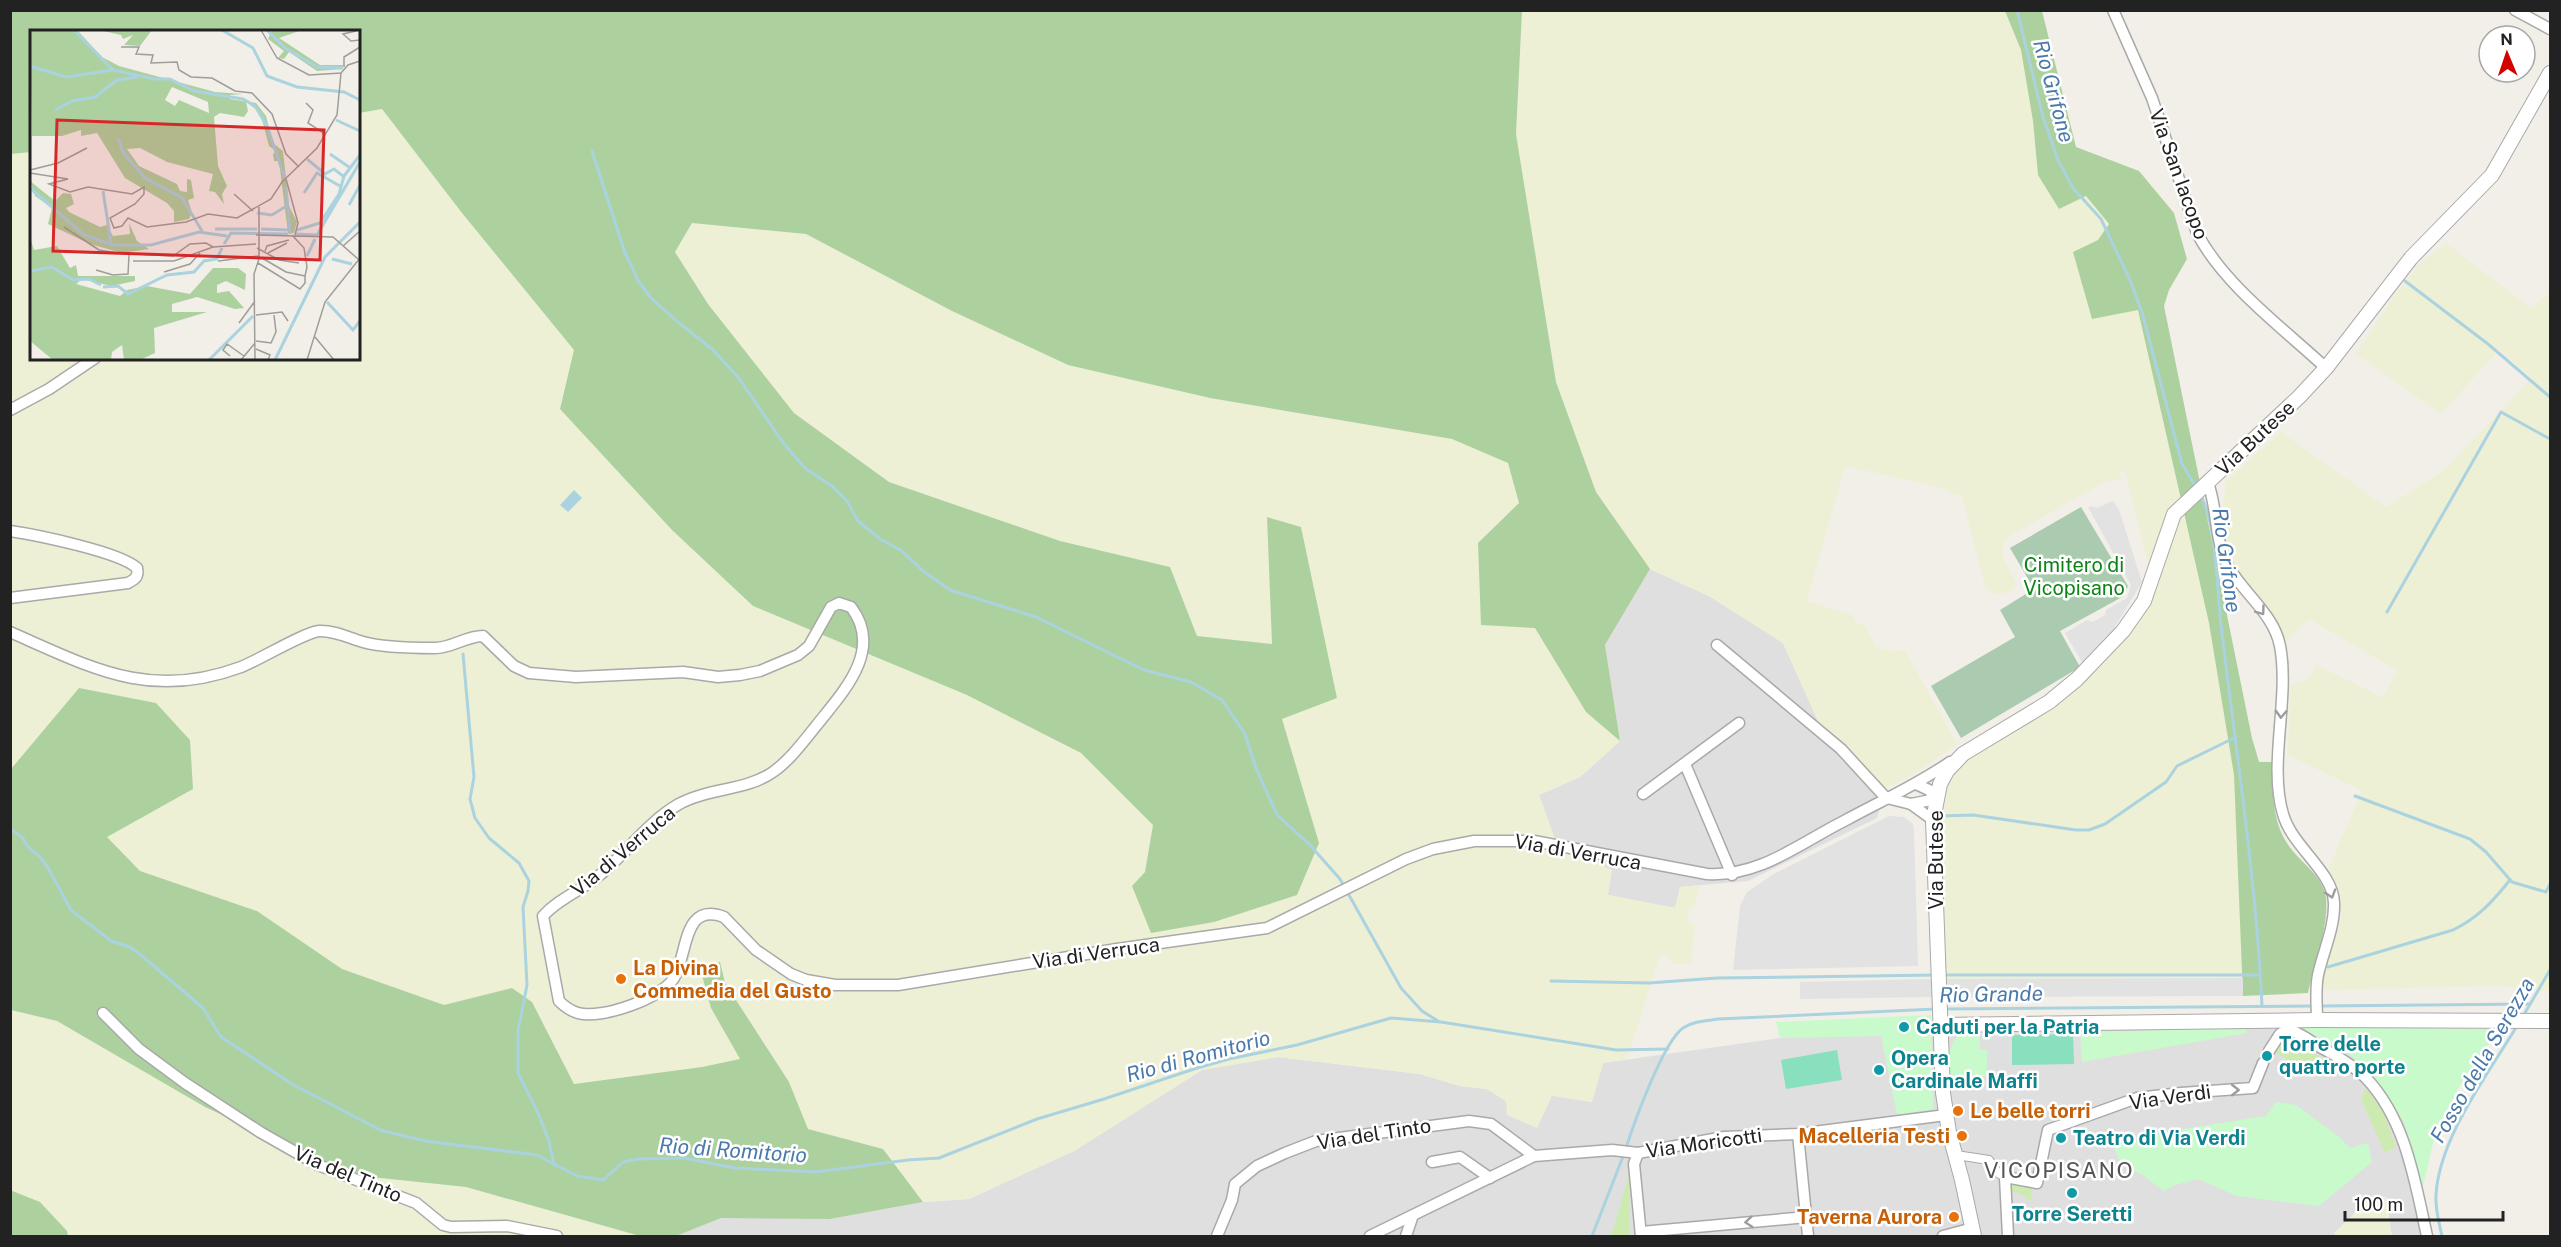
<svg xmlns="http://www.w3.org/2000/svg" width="2561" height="1247" viewBox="0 0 2561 1247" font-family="'Public Sans',sans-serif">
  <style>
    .residential { fill: #e0dfdf }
    .farmland { fill: #eef0d5 }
    .grass { fill: #cdebb0 }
    .forest { fill: #add19e }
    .cemetery { fill: #aacbaf }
    .park { fill: #c8facc }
    .pitch { fill: #88e0be }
    .parking { fill: #e2e2e2 }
    .water { fill: #aad3df }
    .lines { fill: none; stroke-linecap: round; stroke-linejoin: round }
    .stream { stroke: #aad3df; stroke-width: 3 }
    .minor-tunnel { stroke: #c8c6c1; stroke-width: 10; stroke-dasharray: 10 5; stroke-linecap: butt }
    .pedestrian-casing { stroke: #a9a9a9; stroke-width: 10 }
    .minor-casing { stroke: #a9a9a9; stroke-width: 13 }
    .tertiary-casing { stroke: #a9a9a9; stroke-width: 16 }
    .pedestrian { stroke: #fff; stroke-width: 8 }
    .minor { stroke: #fff; stroke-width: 10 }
    .tertiary { stroke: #fff; stroke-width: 14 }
    .oneway { stroke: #9c9c9c }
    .food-dot { fill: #e8710a; stroke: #fff; stroke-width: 2 }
    .culture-dot { fill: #0f9aa8; stroke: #fff; stroke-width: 2 }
    .labels { text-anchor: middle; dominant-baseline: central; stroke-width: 5; stroke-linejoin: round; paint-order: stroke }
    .street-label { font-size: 20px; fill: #222; stroke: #fff }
    .park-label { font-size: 20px; fill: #0c8416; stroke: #fff }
    .food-label { font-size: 20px; font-weight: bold; fill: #c56008; stroke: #fff; text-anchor: start }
    .culture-label { font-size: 20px; font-weight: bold; fill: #0d838f; stroke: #fff; text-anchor: start }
    .water-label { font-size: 21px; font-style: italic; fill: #4a7aab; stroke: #fff }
    .quarter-label { font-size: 22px; letter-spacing: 1.5px; fill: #555; stroke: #fff }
    .inset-river { fill: none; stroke: #aad3df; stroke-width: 3 }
    .inset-road { fill: none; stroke: #9f9d99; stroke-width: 1.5 }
    .view { fill: #d62828; fill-opacity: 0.15; stroke: #d62828; stroke-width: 3 }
    .inset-edge { fill: none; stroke: #222; stroke-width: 3 }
  </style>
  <rect width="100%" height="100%" fill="#f2efe9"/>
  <!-- residential -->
  <g class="residential">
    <path d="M1650,569L1709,596L1783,643L1818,721L1884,790L1877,818L1748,881L1680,887L1675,908L1608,895L1557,845L1539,795L1580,777L1620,741L1605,645Z"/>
    <path d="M2295,1027L2336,1044L2356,1060L2392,1101L2404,1122L2412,1145L2433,1236H676L721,1217L830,1219L923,1202L969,1199L1074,1151L1202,1070L1278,1057L1420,1074L1460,1086L1487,1089L1506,1101L1552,1095L1592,1102L1603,1063L1801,1035H1930L1970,1030Z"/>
  </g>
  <!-- farmland -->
  <g class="farmland">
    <path d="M1522,11H2005L2021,50L2033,121L2038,175L2086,196L2109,224L2098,240L2092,318L2138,310L2180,498L2168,509L2151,564L2148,563L2125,470L2120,472L2121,480L2109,481L2099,485L2008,537L2003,544L2002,555L2017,583L2011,591L2000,594L1993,593L1985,587L1962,497L1942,488L1845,466L1807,601L1853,615L1856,623L1865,625L1877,648L1894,652L1905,650L1957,744L1923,768L1884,790L1818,721L1783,643L1709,596L1650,569L1596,492L1556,382L1516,134Z"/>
    <path d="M382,109L462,213L575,350L560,409L672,530L753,606L967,695L1081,753L1153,825L1145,872L1319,843L1282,719L1267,518L1272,644L1197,636L1170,567L1060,541L889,482L794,413L708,304L675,252L692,223L806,234L952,311L1068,365L1210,398L1452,439L1508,463L1519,503L1478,543L1535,628L1586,712L1620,741L1580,777L1539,795L1557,845L1612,870L1608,895L1675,908L1680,887L1700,885L1695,906L1688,910L1687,922L1695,924L1691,964H1672L1668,957L1660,955L1627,1059L1603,1063L1592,1102L1552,1096L1537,1128L1507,1115L1506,1101L1487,1089L1460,1086L1420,1074L1278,1057L1202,1070L1074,1151L969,1199L923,1202L883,1149L808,1129L789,1082L725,983L711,1008L740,1059L702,1067L574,1084L532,1002L512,988L444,1005L342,969L257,911L140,871L106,837L79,688L11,769V154L31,152L32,358H358L359,113Z"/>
    <path d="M2446,243L2531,308L2550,292V991L2499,986L2323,990V976L2341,917L2339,892L2328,869L2362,791L2288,755L2290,686L2307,680L2317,665L2382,697L2398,671L2309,619L2286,641L2271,615L2235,568L2224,544L2222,517L2226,481L2281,432L2386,507L2442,472L2532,378L2499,350L2441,414L2356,354L2397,292L2421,262Z"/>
    <path d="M2181,516L2187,523L2209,623L2234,775L2243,978L1943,979L1941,828L1948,784L1958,766L1972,755L2057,703L2103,665L2135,626L2150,600Z"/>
    <path d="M11,1010L57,1021L205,1107L352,1175L466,1187L640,1236H68L67,1231L40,1202L11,1190Z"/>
    <path d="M2373,1195L2386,1197L2392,1236H2336L2334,1233Z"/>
  </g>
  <!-- grass -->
  <g class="grass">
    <path d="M2284,1041H2294L2328,1061L2320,1079L2273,1051Z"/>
    <path d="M2366,1088L2383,1112L2396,1147L2385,1153L2361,1099Z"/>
    <path d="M1629,1175L1630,1236H1610L1613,1230Z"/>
    <path d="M2009,1181L2032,1188L2031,1201L2023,1195L2011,1191Z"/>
  </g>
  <!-- forest -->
  <g class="forest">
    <path d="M11,11H1522L1516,134L1556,382L1596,492L1650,569L1605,645L1620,741L1586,712L1535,628L1481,625L1478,543L1519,503L1508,463L1452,439L1210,398L1068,365L952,311L806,234L692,223L675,252L708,304L794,413L889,482L1060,541L1170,567L1197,636L1272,644L1267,517L1301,527L1337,698L1282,719L1319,843L1297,895L1214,922L1151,933L1132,886L1145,872L1153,825L1081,753L967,695L753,606L672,530L560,409L574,350L462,213L382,109L359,113L358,32H32L31,152L11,154Z"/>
    <path d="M2005,11H2042L2076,147L2139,171L2174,213L2187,259L2169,290L2164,306L2252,738L2259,762H2273C2272,793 2272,826 2292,850C2304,865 2324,878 2326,898C2329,927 2314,965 2308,993L2243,996L2234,775L2209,623L2138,310L2092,319L2073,252L2098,240L2109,224L2086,196L2059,209L2038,175L2033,121L2021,50Z"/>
    <path d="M79,688L156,703L190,740L193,789L107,837L140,871L257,911L342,969L444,1005L512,988L532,1002L574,1084L702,1067L740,1059L711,1008L700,968L720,962L725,983L789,1082L808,1129L883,1149L923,1202L830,1219L721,1218L676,1236H640L466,1187L352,1175L205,1107L57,1021L11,1010V769Z"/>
    <path d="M10,1190L40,1202L67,1231L68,1236H11Z"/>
  </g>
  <!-- cemetery -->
  <path class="cemetery" d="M2081,507L2128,586L2124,596L2060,631L2080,667L1961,738L1931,686L2015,637L2000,610L2034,589L2010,548Z"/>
  <!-- park -->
  <g class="park">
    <path d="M1931,1015L1933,1109L1897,1115L1881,1036L1782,1038L1779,1035L1776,1022Z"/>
    <path d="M2295,1027L2499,1029L2459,1087L2436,1130L2423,1187L2404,1122L2382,1088L2356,1060L2336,1044Z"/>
    <path d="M2246,1028L2247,1033L2082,1062L2080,1032Z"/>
    <path d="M1979,1030L1980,1049L1987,1050V1076L1951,1081C1949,1061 1945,1046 1962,1032Z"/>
    <path d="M2276,1102L2296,1105L2338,1136L2350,1148L2368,1143L2372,1162L2319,1206L2237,1196L2198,1179L2175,1185L2164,1191L2141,1174L2122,1165L2113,1146L2163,1132L2266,1116Z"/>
  </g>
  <!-- pitch -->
  <g class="pitch">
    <path d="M2073,1034L2074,1064L2012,1065V1035Z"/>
    <path d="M1837,1050L1842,1080L1786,1089L1781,1060Z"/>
  </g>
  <!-- parking -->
  <g class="parking">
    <path d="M2113,501L2119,510L2142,582L2113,630L2082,662L2065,633L2087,620L2093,622L2105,615L2106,610L2127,598L2131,585L2088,507L2092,506L2097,508Z"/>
    <path d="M1889,816L1904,817L1913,824L1914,831L1918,966L1733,970L1740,906L1747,892L1774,874Z"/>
    <path d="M2243,978V996L1944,997L1943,979Z"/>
    <path d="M1932,979L1933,997L1800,999V982Z"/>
  </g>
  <!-- water -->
  <path class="water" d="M574,490L582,498L568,512L560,505Z"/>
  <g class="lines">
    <!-- stream -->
    <g class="stream">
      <path d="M2017,10L2043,117L2058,160L2073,188L2101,219L2130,280L2142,312L2182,464L2197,489"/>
      <path d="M592,151L625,253L639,282L651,298L678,322L712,349L738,377L784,444L806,469L832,486L847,501L858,521L880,539L902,551L923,571L950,590L1036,617L1144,670L1191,682L1222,700L1245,734L1256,768L1277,815L1309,844L1340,879L1401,988L1422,1011L1438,1021"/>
      <path d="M2405,281L2488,344L2550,397"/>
      <path d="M2200,494C2217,524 2217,590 2221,625C2236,752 2256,878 2262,1006"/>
      <path d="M2387,612L2501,412L2550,439"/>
      <path d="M463,654L474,777L470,799L475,818L489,838L519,863L529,881L528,891L523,907L527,985L518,1031V1073L538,1113L549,1141L554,1165"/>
      <path d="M2355,796L2470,839L2486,852L2512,882L2546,892L2550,884"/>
      <path d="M1940,816L1973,815L2076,830H2089L2105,824L2166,782L2177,766L2236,737"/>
      <path d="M10,829L22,837L29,848L38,855L47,866L71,910L111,941L130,947L142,956L203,1008L221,1037L292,1084L380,1130L425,1141L537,1155L577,1176L603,1180L623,1162L639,1159L684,1158L735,1168L815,1172L908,1160L939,1158L1037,1119L1104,1099L1197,1068L1229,1059L1297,1045L1391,1018L1441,1022L1616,1050L1668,1049"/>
      <path d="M2328,967L2453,930C2478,918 2493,901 2510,880"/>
      <path d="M1942,975H2260"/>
      <path d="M1551,981L1649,983L1717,978L1936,975"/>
      <path d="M2321,1006L2530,1004"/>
      <path d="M1943,1009L2314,1006"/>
      <path d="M2522,1018L2550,970"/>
      <path d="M1626,1148C1634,1123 1663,1042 1683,1028C1693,1021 1706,1021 1718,1019L1936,1009"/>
      <path d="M1592,1236L1624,1154"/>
      <path d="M2442,1236C2439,1223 2435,1209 2436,1195C2439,1138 2488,1074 2517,1026"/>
    </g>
    <!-- minor-tunnel -->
    <path class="minor-tunnel" d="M2266,1055L2272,1058"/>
    <!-- pedestrian casing -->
    <g class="pedestrian-casing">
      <path id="pedestrian" d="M1956,1155L1989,1160L1998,1173L2005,1177"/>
    </g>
    <!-- minor casing -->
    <g class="minor-casing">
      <g id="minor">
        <path d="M2113,10L2152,98L2197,233C2224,285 2283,328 2326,368"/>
        <path d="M2515,10L2550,29"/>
        <path d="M10,410L49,389L95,358"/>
        <path d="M2208,483C2218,510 2214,539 2228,566C2243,593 2274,614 2280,646C2290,698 2268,764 2283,814C2292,847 2333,871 2334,903C2335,927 2323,952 2318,975C2315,989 2317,1006 2317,1020"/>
        <path d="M10,531C37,535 120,552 137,568C139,577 135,579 128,583L10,598"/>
        <path d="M10,632C92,668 150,701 241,667C259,660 303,633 319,631C334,630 349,638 363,642C380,647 417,648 435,648C452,648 466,636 483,636L514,666L529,673L576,677L683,672L718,677L740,675L760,671L798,655L809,646L831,607L839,603L851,607C884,650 843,692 816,726C804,741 789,761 773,772C746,791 708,788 679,804C649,821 627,852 601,874C583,890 559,898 543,916L559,1001C564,1006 571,1011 578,1013C601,1020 662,998 674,978C688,955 682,901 724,917L756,950L791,974L806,980L835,985H898L1117,949L1267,928L1406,859L1433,849L1474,841H1534L1707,874C1760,877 1800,843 1846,820C1881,801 1917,785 1950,762"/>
        <path d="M1717,645L1841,749L1886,798"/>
        <path d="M1685,764L1732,875"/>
        <path d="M1643,794L1739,723"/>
        <path d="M1887,798L1911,804L1933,820"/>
        <path d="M1911,804L1936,799L1929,790L1916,784"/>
        <path d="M103,1013L139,1049L185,1083L260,1132L318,1165L416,1203L443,1225L451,1227L507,1226L557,1236"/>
        <path d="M2288,1021V1029C2300,1033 2309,1040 2320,1047C2336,1056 2353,1065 2366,1078C2406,1120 2415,1182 2427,1236"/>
        <path d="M2269,1051L2280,1034L2288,1029"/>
        <path d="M1798,1134L1808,1236"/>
        <path d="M1638,1153L1634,1164L1641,1236"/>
        <path d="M1432,1162L1460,1157L1490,1178"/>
        <path d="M1641,1232L1807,1217"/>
        <path d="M1217,1236L1232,1200L1235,1184L1257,1166L1285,1153L1316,1141L1469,1121L1491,1124L1534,1156"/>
        <path d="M1370,1236L1534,1156L1612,1150L1638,1153L1724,1137L1798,1134L1946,1115"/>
        <path d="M1406,1236L1412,1218"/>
        <path d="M1943,1236L1973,1228"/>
        <path d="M2008,1236L2005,1177L2037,1183L2048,1130L2137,1098L2181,1093L2253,1088L2263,1063"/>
      </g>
    </g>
    <!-- tertiary casing -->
    <g class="tertiary-casing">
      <g id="tertiary">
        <path d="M1939,1025L2317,1020L2550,1021"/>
        <path d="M1974,1236L1962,1180L1949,1132L1943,1093L1933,820L1940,784L1947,771L1963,754L2049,702L2077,679L2123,631L2144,601L2174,514L2299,397L2326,368L2411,258L2492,175L2550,73"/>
      </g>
    </g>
    <!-- pedestrian -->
    <use href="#pedestrian" class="pedestrian"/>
    <!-- minor -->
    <use href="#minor" class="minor"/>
    <!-- tertiary -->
    <use href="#tertiary" class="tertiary"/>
  </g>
  <!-- one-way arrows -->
  <defs><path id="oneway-chevron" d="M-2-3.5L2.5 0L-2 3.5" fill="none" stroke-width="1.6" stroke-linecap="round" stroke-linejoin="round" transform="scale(1.5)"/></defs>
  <g class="oneway">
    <use href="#oneway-chevron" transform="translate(2261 611) rotate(54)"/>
    <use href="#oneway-chevron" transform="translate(2281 714) rotate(92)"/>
    <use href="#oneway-chevron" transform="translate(2331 894) rotate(73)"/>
    <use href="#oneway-chevron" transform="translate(2235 1090)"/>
    <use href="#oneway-chevron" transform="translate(1749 1222) rotate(175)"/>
  </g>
  <!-- markers -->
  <g class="food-dot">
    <circle cx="621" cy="979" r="6"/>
    <circle cx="1958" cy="1111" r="6"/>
    <circle cx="1962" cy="1136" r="6"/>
    <circle cx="1954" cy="1217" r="6"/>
  </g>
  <g class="culture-dot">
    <circle cx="1904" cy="1027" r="6"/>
    <circle cx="2267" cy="1056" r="6"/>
    <circle cx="1879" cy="1070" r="6"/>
    <circle cx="2061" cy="1138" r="6"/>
    <circle cx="2072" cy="1193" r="6"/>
  </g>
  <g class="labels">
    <!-- street labels -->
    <g class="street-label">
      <text transform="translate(2179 174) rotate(70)">Via San Iacopo</text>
      <text transform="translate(2255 438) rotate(-43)">Via Butese</text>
      <text transform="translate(623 851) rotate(-40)">Via di Verruca</text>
      <text transform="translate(1578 852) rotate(10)">Via di Verruca</text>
      <text transform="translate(1936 860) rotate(-90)">Via Butese</text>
      <text transform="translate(1096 953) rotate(-8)">Via di Verruca</text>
      <text transform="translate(2170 1097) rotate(-8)">Via Verdi</text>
      <text transform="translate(1374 1134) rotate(-9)">Via del Tinto</text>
      <text transform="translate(1704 1143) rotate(-8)">Via Moricotti</text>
      <text transform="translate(348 1174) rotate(23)">Via del Tinto</text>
    </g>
    <!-- park labels -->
    <g class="park-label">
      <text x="2074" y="565">Cimitero di<tspan x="2074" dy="23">Vicopisano</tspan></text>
    </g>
    <!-- food labels -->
    <g class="food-label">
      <text x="633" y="968">La Divina<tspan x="633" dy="23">Commedia del Gusto</tspan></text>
      <text x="1970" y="1111">Le belle torri</text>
      <text x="1950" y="1136" text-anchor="end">Macelleria Testi</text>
      <text x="1942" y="1217" text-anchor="end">Taverna Aurora</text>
    </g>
    <!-- culture labels -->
    <g class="culture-label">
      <text x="1916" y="1027">Caduti per la Patria</text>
      <text x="2279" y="1044">Torre delle<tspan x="2279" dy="23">quattro porte</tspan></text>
      <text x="1891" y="1058">Opera<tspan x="1891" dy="23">Cardinale Maffi</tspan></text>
      <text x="2073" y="1138">Teatro di Via Verdi</text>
      <text x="2072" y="1214" text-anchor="middle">Torre Seretti</text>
    </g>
    <!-- water labels -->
    <g class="water-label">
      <text transform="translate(2054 91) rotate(75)">Rio Grifone</text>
      <text transform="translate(2227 560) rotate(82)">Rio Grifone</text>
      <text transform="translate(1991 994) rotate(-1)">Rio Grande</text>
      <text transform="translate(1198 1056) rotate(-15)">Rio di Romitorio</text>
      <text transform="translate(2482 1060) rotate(-60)">Fosso della Serezza</text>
      <text transform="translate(733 1150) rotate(4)">Rio di Romitorio</text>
    </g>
    <!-- quarter labels -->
    <g class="quarter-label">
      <text x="2059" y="1170">VICOPISANO</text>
    </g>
  </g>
  <!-- overview -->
  <g transform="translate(30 30)">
    <rect width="330" height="330" fill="#f2efe9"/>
    <path d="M0,0H47L72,27L89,36L185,62L213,64L200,65V69L226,73L236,86L243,113L253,121L259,176L267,192L264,203H258L249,131H244L243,124L246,121L239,116L230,82L216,72L218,81L214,87L190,83L184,87L188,136L197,156L192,164L194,174L185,162L179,161L183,144L137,132L110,118L97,119L109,136L147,154L150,161L157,162V149L161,150L164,168L158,170L162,183L159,189L150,191L144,192V181L137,173L95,148L67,103L51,106V100L32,106H2ZM142,57L178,72L179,83L149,70L145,76L135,70ZM69,0H122L110,16L94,15L103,5L93,9L91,5ZM242,0H272L249,8L290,35H313V39L287,41L259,22L254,29L248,28L254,21L238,9ZM0,151L25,171L33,163L41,164L44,174L36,178L39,182L70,197L77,195L83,206L100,204L99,193L107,211L119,219L92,223L60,214L18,194L22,178L5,166ZM0,207L4,220L27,216L40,238L46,235L48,246H105V251L81,256L52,249L46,254L90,266L97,260L117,256L160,264L183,238H208L216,244L215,260L196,251L187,255V263L199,261L214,278L205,279L167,267L142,274V282H177L124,298L125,323L110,330H94L92,315L82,322L81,330H23L0,311Z" fill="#add19e" fill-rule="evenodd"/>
    <path class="inset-river" d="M44,0L83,40L124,49H140L164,61L213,69L225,76L237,96L255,149M192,0L223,18L237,46L267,57L314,62L330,70M237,0L255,18L287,37L313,38M0,36L36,47L83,40M25,80L42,71L65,67L87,50L108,47M306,90L330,101M88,108L93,122L115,148L152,168L172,201M300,124L319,137M277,129L295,144L304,139L313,146M256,157L260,204M0,158L54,205L83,215H121L169,202L197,206M73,161L81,213M274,163L287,143L310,156M319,175L330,155M227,183L242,185L258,175M185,199H227M231,199L259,200M267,200L290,193L309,164L314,146L330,125M265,204L288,205M287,205L330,132M194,214L201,203L258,204M277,226L285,209M302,229L322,234M0,241L22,237L43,250L59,249L71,255M73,257L88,256L98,264L137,245L164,242L174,231L187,229L192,218M297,272L323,300L330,291M179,330L223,286M245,330L295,227L330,192"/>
    <path class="inset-road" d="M231,0L247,28L279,45L311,43M326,1L313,4L321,11L330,10M91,17H109L106,24L123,25L121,33L147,32L149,40L161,47L182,48L205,61L222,63L242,84L256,124L269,137M314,37V27L330,17M276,73L283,80L278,93L295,104M0,140L28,133L57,118M0,143L38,149L19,154L40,162L58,157L102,164L114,157V164L105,174L80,188L84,198L92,196L98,188L117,197L156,192L178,184L207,188L241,169L252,152L287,118L307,85L311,43L318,35L330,31M256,149L268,193L265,205M204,164L223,181M34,197L69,220L87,223L143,226L160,214L176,213L183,217M226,205L303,207L328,229M262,205L274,218L277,237L275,246M313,216L330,201M227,218L249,230L269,233M235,221L237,216L259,210M238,223L257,213M232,228L256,242L275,246M103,231H144L183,217L226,214M188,231L229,226M228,233L270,259L275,253V246M66,240L83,245L98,244L99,225M134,242L160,234L170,223M226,285L252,282L258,291M209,293L225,271M285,307L304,330M226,311L241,313L246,302L244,285M226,319L240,325L238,330M200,326L193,320L197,314L214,326M211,330L225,313M225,330L224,244L229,229V177M277,330L295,272L330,228"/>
    <path class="view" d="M27,90L294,100L290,230L23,221Z"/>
    <rect width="330" height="330" class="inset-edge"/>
  </g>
  <!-- border -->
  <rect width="2561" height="1247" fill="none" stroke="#222222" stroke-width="24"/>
  <!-- north arrow -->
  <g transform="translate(2507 54) rotate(358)"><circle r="28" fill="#ffffff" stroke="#a7a7a7" stroke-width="1.5"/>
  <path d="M0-4.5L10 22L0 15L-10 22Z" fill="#d40000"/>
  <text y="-9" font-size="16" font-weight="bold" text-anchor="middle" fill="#222222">N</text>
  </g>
  <!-- scale -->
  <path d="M2345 1211v9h158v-9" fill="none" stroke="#222222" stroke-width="3"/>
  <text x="2354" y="1211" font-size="18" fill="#222222" stroke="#ffffff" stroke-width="4.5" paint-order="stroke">100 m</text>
</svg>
